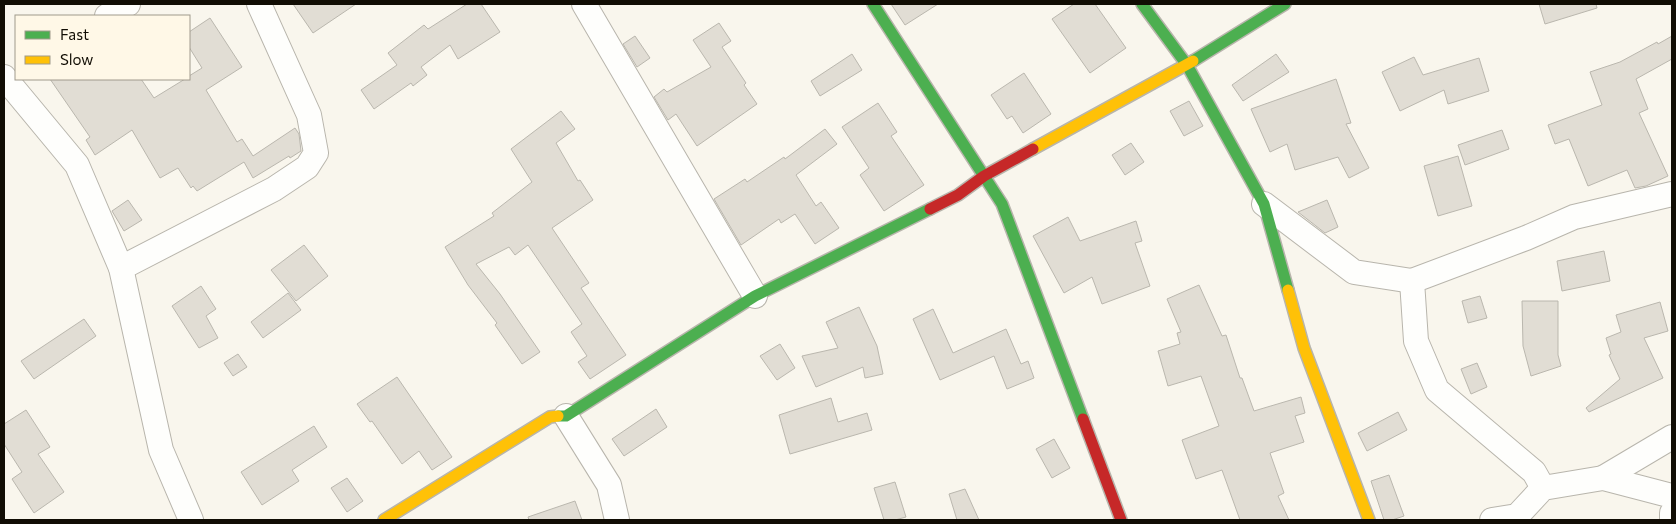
<svg xmlns="http://www.w3.org/2000/svg" width="1676" height="524" viewBox="0 0 1676 524" font-family="Commissioner,sans-serif">
  <style>
    .building { fill: #e1ddd4; stroke: #bab7ae }
    .lines { fill: none; stroke-linecap: round; stroke-linejoin: round }
    .street-casing { stroke: #b8b5ac; stroke-width: 26 }
    .fast-casing { stroke: #b8b5ac; stroke-width: 14 }
    .slow-casing { stroke: #b8b5ac; stroke-width: 14 }
    .jam-casing { stroke: #b8b5ac; stroke-width: 14 }
    .street { stroke: #fefefc; stroke-width: 24 }
    .fast { stroke: #4caf50; stroke-width: 11 }
    .slow { stroke: #ffc107; stroke-width: 11 }
    .jam { stroke: #c62828; stroke-width: 11 }
  </style>
  <rect width="100%" height="100%" fill="#f9f6ed"/>
  <!-- building -->
  <g class="building">
    <path d="M293,4H356L313,33Z"/>
    <path d="M467,4H481L500,32L458,59L450,45L421,67L427,75L413,86L411,83L374,109L361,90L397,65L388,53L424,25L428,29Z"/>
    <path d="M891,4H938L905,25Z"/>
    <path d="M1074,4H1095L1126,48L1090,73L1052,19Z"/>
    <path d="M1539,4H1596L1597,8L1545,24Z"/>
    <path d="M210,18L242,67L206,90L237,142L242,139L253,156L295,128L299,134L301,151L290,158L289,156L253,178L244,162L197,191L193,186L191,188L178,168L160,178L132,130L95,155L86,140L90,137L50,79H141L154,98L185,79H189V76L202,68L189,47V32Z"/>
    <path d="M719,23L731,41L722,47L746,83L744,85L757,104L697,146L676,114L668,120L654,97L664,89L667,92L711,67L693,40Z"/>
    <path d="M635,36L650,58L637,67L623,44Z"/>
    <path d="M1672,36V59L1636,79L1648,109L1639,113L1668,176L1646,186L1635,188L1627,170L1588,186L1569,139L1555,144L1548,125L1602,105L1590,72L1620,62L1657,42L1658,44Z"/>
    <path d="M852,54L862,70L820,96L811,81Z"/>
    <path d="M1276,54L1289,72L1243,101L1232,85Z"/>
    <path d="M1414,57L1423,75L1479,58L1489,91L1448,104L1444,90L1400,111L1382,72Z"/>
    <path d="M1024,73L1051,114L1023,133L1012,116L1007,119L991,95Z"/>
    <path d="M1336,79L1351,123L1346,124L1369,168L1349,178L1338,157L1295,170L1287,144L1270,152L1251,109Z"/>
    <path d="M1189,101L1203,126L1184,136L1170,111Z"/>
    <path d="M878,103L897,132L891,136L924,185L884,211L860,175L869,168L842,127Z"/>
    <path d="M561,111L575,129L556,143L578,181L580,180L593,200L552,228L589,283L581,288L626,355L590,379L578,362L587,356L571,332L582,324L528,245L515,255L509,247L476,264L500,294L540,352L522,364L495,325L497,323L468,285L445,247L494,216L492,213L532,182L511,149Z"/>
    <path d="M825,129L837,144L796,175L816,206L821,202L839,228L815,244L795,214L781,223L779,219L741,245L714,199L745,179L747,182L784,157L785,159Z"/>
    <path d="M1502,130L1509,149L1465,165L1458,145Z"/>
    <path d="M1131,143L1144,162L1125,175L1112,155Z"/>
    <path d="M1458,156L1472,206L1438,216L1424,166Z"/>
    <path d="M128,200L142,220L124,231L112,211Z"/>
    <path d="M1327,200L1338,227L1325,233L1298,212Z"/>
    <path d="M1068,217L1080,241L1136,221L1142,241L1135,243L1150,286L1102,304L1092,277L1064,293L1033,236Z"/>
    <path d="M304,245L328,276L296,301L271,270Z"/>
    <path d="M1604,251L1610,281L1562,291L1557,261Z"/>
    <path d="M1199,285L1222,336L1226,335L1240,378H1242L1254,411L1301,397L1305,413L1295,416L1304,442L1270,453L1284,493L1278,496L1289,520H1240L1222,470L1196,479L1182,440L1219,426L1201,376L1168,386L1158,351L1180,344L1177,333L1181,332L1167,299Z"/>
    <path d="M201,286L216,309L206,316L218,338L199,348L172,306Z"/>
    <path d="M288,293L301,310L263,338L251,322Z"/>
    <path d="M1480,296L1487,318L1468,323L1462,301Z"/>
    <path d="M1522,301H1558V355L1561,366L1531,376L1523,346Z"/>
    <path d="M1660,302L1668,331L1644,338L1663,378L1589,412L1586,408L1620,379L1609,355L1611,354L1606,338L1621,332L1616,315Z"/>
    <path d="M859,307L877,346L883,374L865,378L863,367L816,387L802,356L838,348L826,322Z"/>
    <path d="M933,309L953,353L1006,329L1021,364L1028,361L1034,378L1007,389L994,356L940,380L913,319Z"/>
    <path d="M84,319L96,336L34,379L21,361Z"/>
    <path d="M780,344L795,368L777,380L760,356Z"/>
    <path d="M238,354L247,367L233,376L224,363Z"/>
    <path d="M1477,363L1487,387L1471,394L1461,369Z"/>
    <path d="M397,377L452,457L432,470L419,451L402,464L372,421L370,422L357,404Z"/>
    <path d="M831,398L838,422L867,413L872,430L790,454L779,415Z"/>
    <path d="M656,409L667,427L624,456L612,439Z"/>
    <path d="M26,410L50,447L38,454L64,492L34,513L12,479L22,472L4,444V424Z"/>
    <path d="M1398,412L1407,430L1367,451L1358,433Z"/>
    <path d="M314,426L327,447L292,470L299,481L262,505L241,472Z"/>
    <path d="M1054,439L1070,468L1052,478L1036,449Z"/>
    <path d="M1389,475L1404,516L1392,520H1384L1371,481Z"/>
    <path d="M347,478L363,501L347,512L331,488Z"/>
    <path d="M895,482L906,517L895,520H884L874,488Z"/>
    <path d="M965,489L979,520H957L949,494Z"/>
    <path d="M575,501L582,520H529L528,517Z"/>
  </g>
  <g class="lines">
    <!-- street casing -->
    <g class="street-casing">
      <g id="street">
        <path d="M584,4L755,296"/>
        <path d="M107,16L128,4"/>
        <path d="M4,77L77,165L121,268L161,450L191,520"/>
        <path d="M1264,204L1354,272L1412,281"/>
        <path d="M121,268L274,189L307,167L316,153L309,115L259,4"/>
        <path d="M566,416L609,485L617,520"/>
        <path d="M1603,478L1672,437"/>
        <path d="M1543,488L1534,472L1437,390L1416,341L1412,281L1526,238L1574,217L1672,194"/>
        <path d="M1492,520L1517,516L1543,488L1603,478L1672,496"/>
        <path d="M1672,520V513"/>
      </g>
    </g>
    <!-- fast casing -->
    <g class="fast-casing">
      <g id="fast">
        <path d="M873,4L1002,204L1083,419"/>
        <path d="M1142,4L1187,65L1264,204L1288,290"/>
        <path d="M1193,61L1285,4"/>
        <path d="M558,416H566L755,296L930,209"/>
      </g>
    </g>
    <!-- slow casing -->
    <g class="slow-casing">
      <g id="slow">
        <path d="M1033,149L1193,61"/>
        <path d="M1288,290L1304,348L1369,520"/>
        <path d="M384,520L550,417L558,416"/>
      </g>
    </g>
    <!-- jam casing -->
    <g class="jam-casing">
      <g id="jam">
        <path d="M930,209L958,195L984,176L1033,149"/>
        <path d="M1083,419L1121,520"/>
      </g>
    </g>
    <!-- street -->
    <use href="#street" class="street"/>
    <!-- fast -->
    <use href="#fast" class="fast"/>
    <!-- slow -->
    <use href="#slow" class="slow"/>
    <!-- jam -->
    <use href="#jam" class="jam"/>
  </g>
  <!-- border -->
  <rect width="1676" height="524" fill="none" stroke="#110d04" stroke-width="10"/>
  <!-- legend -->
  <rect x="15" y="15" width="175" height="65" fill="#fff8e7" stroke="#a09a8c"/>
  <rect x="25" y="31" width="25" height="8" fill="#4caf50" stroke="#a09a8c"/>
  <text x="60" y="40" font-size="15" fill="#110d04">Fast</text>
  <rect x="25" y="56" width="25" height="8" fill="#ffc107" stroke="#a09a8c"/>
  <text x="60" y="65" font-size="15" fill="#110d04">Slow</text>
</svg>
